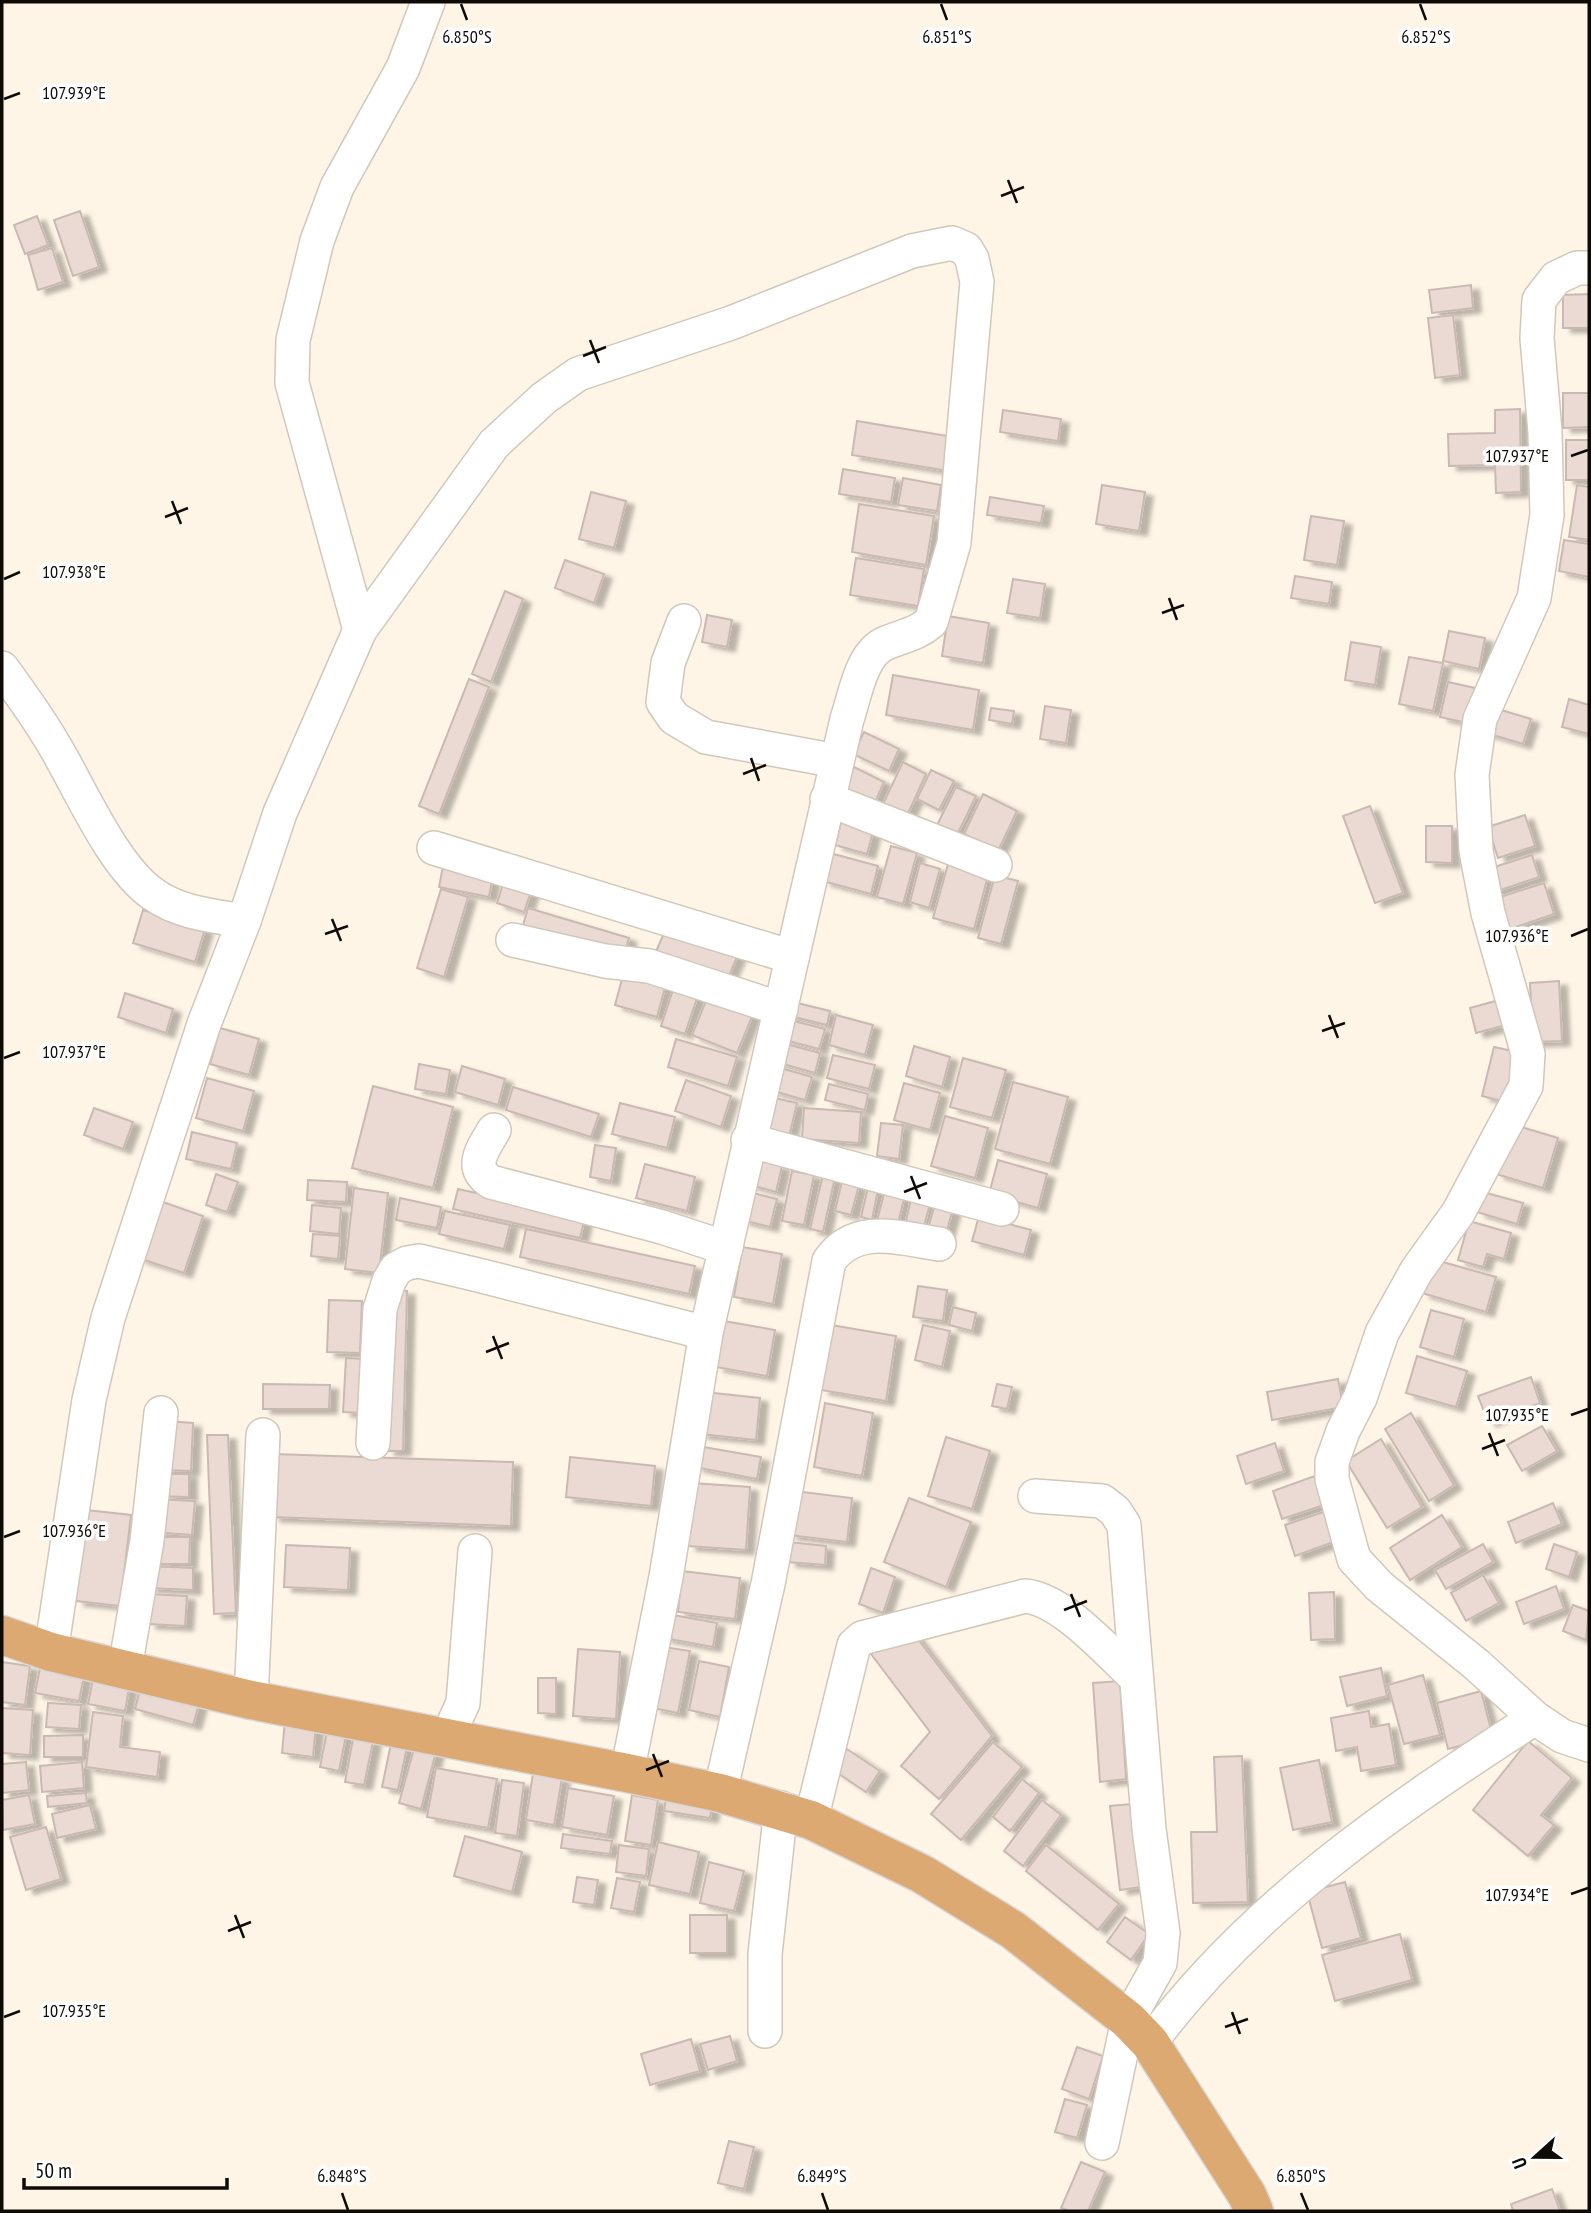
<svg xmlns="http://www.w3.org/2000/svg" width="1591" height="2213" viewBox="0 0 1591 2213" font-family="'PT Sans Narrow',sans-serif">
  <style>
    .building { fill: #ebdad3; stroke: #cab9b2; stroke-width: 2; filter: url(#shadow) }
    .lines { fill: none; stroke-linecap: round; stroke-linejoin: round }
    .minor-casing { stroke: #d1c7ba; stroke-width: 36 }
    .major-casing { stroke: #d8d8d7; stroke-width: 41 }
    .minor { stroke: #fff; stroke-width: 33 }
    .major { stroke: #dda973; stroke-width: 38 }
    .ticks { fill: none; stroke: #0e0b07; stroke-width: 2.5 }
    .ticks-label { font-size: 18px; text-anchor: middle; fill: #0e0b07; stroke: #fff; stroke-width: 7; stroke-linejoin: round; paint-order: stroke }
  </style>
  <defs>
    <filter id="shadow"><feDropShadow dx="8" dy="4.5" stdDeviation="2" flood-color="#0004"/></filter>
  </defs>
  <rect width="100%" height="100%" fill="#fff5e7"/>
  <!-- building -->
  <g class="building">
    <path d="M80,211L99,267L73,276L54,220Z"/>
    <path d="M37,216L48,245L25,254L14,225Z"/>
    <path d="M52,248L63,282L38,290L28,255Z"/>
    <path d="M1471,285L1473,308L1432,313L1429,290Z"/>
    <path d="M1589,294V328H1563V295Z"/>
    <path d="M1453,315L1460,375L1435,378L1428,318Z"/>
    <path d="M1563,393H1589V427L1563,428Z"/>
    <path d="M1520,409L1521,492L1496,493L1495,465L1449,466L1448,434L1495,433V410Z"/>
    <path d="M1003,410L1061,419L1058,441L1000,432Z"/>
    <path d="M857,421L960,438L954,472L852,455Z"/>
    <rect x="1566" y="440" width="23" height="40"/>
    <path d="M843,469L895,478L891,502L839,494Z"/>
    <path d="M903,478L941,485L937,511L898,505Z"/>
    <path d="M1102,485L1145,492L1139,531L1096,524Z"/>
    <path d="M1577,485L1589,487V540L1569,537Z"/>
    <path d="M591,492L626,501L614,548L579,539Z"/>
    <path d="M990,497L1044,506L1041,523L987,515Z"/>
    <path d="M859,504L934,516L926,565L852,552Z"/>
    <path d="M1311,516L1344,521L1337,565L1304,560Z"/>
    <path d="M1564,540L1589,544V577L1559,571Z"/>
    <path d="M856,558L924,569L918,606L850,595Z"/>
    <path d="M565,560L604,574L594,603L555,588Z"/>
    <path d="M1295,576L1332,582L1329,604L1291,598Z"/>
    <path d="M1013,579L1045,584L1040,618L1007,613Z"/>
    <path d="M505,591L523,599L491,682L472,674Z"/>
    <path d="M707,615L732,620L727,647L702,642Z"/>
    <path d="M948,616L989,623L983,663L942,656Z"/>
    <path d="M1449,631L1485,638L1479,669L1443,661Z"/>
    <path d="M1351,642L1381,647L1375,685L1345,680Z"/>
    <path d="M1409,657L1443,663L1433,711L1399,704Z"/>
    <path d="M893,675L979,690L973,730L886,715Z"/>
    <path d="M469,679L489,687L439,814L419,806Z"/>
    <path d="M1448,682L1475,688L1467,723L1440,717Z"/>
    <path d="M1569,699L1589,705V734L1562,727Z"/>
    <path d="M1045,706L1071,710L1066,743L1040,739Z"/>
    <path d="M1491,707L1531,719L1523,744L1483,732Z"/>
    <path d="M991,708L1014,711L1012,724L989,720Z"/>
    <path d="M864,732L899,749L889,771L853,754Z"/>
    <path d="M903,762L926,774L906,818L882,806Z"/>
    <path d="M852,766L884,782L872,809L839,793Z"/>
    <path d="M931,770L954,781L939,810L917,799Z"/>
    <path d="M956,787L976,796L957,835L937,825Z"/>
    <path d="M983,794L1017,811L998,851L964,834Z"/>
    <path d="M1370,806L1403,893L1375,903L1343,816Z"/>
    <path d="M843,815L875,824L867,854L835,845Z"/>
    <path d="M1525,815L1535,846L1498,858L1488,827Z"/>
    <path d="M1426,826H1452V863L1426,862Z"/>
    <path d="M891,846L917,853L903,904L877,897Z"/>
    <path d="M830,853L878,866L871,894L823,881Z"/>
    <path d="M1532,855L1539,877L1492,893L1485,870Z"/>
    <path d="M950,857L990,868L974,929L933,918Z"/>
    <path d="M444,861L494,871L489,897L439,887Z"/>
    <path d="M920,863L940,869L929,908L910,902Z"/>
    <path d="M995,875L1018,881L1001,944L978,938Z"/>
    <path d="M505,878L532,889L524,912L497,903Z"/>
    <path d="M1544,883L1554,914L1504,931L1494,899Z"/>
    <path d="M441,889L468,897L444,977L417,968Z"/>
    <path d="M528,908L629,938L623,958L522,929Z"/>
    <path d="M143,910L205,929L195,962L133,943Z"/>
    <path d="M668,924L738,955L724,987L654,956Z"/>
    <path d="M625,968L667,980L657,1017L615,1005Z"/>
    <path d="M1559,981L1562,1041L1533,1042L1530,983Z"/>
    <path d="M675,984L699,992L685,1034L661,1026Z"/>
    <path d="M711,989L756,1007L737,1053L692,1035Z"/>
    <path d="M125,993L173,1009L166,1033L118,1017Z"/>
    <path d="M1499,1000L1506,1025L1476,1033L1470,1008Z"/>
    <path d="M789,1001L830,1011L827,1025L786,1015Z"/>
    <path d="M836,1015L873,1025L865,1055L829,1045Z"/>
    <path d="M786,1019L825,1029L819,1049L781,1039Z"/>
    <path d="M220,1028L259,1039L249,1075L210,1064Z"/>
    <path d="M676,1039L737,1057L728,1086L668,1067Z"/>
    <path d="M782,1043L820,1053L815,1073L776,1062Z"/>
    <path d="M914,1046L950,1057L942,1087L906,1076Z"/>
    <path d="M1494,1047L1522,1053L1510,1103L1482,1096Z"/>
    <path d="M833,1055L875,1065L869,1089L827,1078Z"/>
    <path d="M963,1058L1006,1070L992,1118L950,1107Z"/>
    <path d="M419,1064L450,1070L446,1094L415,1089Z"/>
    <path d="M462,1066L505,1079L498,1105L455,1092Z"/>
    <path d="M777,1067L812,1077L805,1100L770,1090Z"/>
    <path d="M207,1078L254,1091L243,1131L196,1118Z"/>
    <path d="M686,1080L731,1096L721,1127L675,1111Z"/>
    <path d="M1013,1082L1068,1097L1050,1164L995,1149Z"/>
    <path d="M904,1083L940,1093L930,1130L894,1120Z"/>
    <path d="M829,1084L868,1094L865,1110L825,1100Z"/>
    <path d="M373,1086L453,1107L433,1188L352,1168Z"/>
    <path d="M513,1087L599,1114L591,1137L506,1110Z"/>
    <path d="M770,1097L797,1103L789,1137L762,1130Z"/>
    <path d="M620,1103L675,1117L667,1148L612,1134Z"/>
    <path d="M94,1108L133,1122L123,1149L84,1135Z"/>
    <path d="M804,1108L861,1112L859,1143L802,1139Z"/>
    <path d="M945,1116L988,1128L975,1178L931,1166Z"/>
    <path d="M881,1123L903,1125L899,1159L877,1156Z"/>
    <path d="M1511,1124L1558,1138L1543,1188L1496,1174Z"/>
    <path d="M192,1132L237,1143L231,1169L186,1159Z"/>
    <path d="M595,1145L616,1148L611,1181L590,1177Z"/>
    <path d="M754,1159L782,1166L776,1192L748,1184Z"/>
    <path d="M998,1160L1047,1174L1038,1208L989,1194Z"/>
    <path d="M645,1164L695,1177L687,1211L636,1198Z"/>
    <path d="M792,1171L814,1175L804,1225L782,1221Z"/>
    <path d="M216,1174L238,1182L227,1212L206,1205Z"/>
    <path d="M823,1175L835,1177L823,1232L810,1229Z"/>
    <path d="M308,1180L347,1182L346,1202L307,1200Z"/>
    <path d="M842,1181L859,1185L851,1215L835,1211Z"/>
    <path d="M868,1187L878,1189L872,1220L861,1217Z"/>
    <path d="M354,1188L388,1193L379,1273L345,1269Z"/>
    <path d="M458,1189L585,1217L580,1238L453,1209Z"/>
    <path d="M885,1190L905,1195L897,1227L877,1221Z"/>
    <path d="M749,1192L777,1199L770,1227L742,1220Z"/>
    <path d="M1483,1192L1523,1203L1517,1224L1477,1212Z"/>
    <path d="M912,1195L931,1200L923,1230L905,1225Z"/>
    <path d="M400,1198L441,1207L437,1228L396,1220Z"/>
    <path d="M157,1200L203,1216L184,1273L138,1258Z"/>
    <path d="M935,1204L953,1209L945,1237L927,1232Z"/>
    <path d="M312,1205L341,1208L339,1234L310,1231Z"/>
    <path d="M445,1211L510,1225L504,1249L439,1234Z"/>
    <path d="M979,1216L1031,1230L1024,1255L972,1241Z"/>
    <path d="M1469,1221L1511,1233L1504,1259L1487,1254L1483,1267L1458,1260Z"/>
    <path d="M526,1229L695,1266L689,1294L520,1257Z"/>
    <path d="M313,1234L340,1236L338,1259L311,1256Z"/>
    <path d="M742,1247L782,1254L773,1304L734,1297Z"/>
    <path d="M1432,1259L1496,1277L1486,1312L1422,1293Z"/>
    <path d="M918,1286L947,1290L943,1321L913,1317Z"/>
    <path d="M390,1290L407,1291L403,1451H387Z"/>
    <path d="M329,1300L362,1301L360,1353L327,1352Z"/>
    <path d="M953,1307L976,1313L972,1331L949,1325Z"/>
    <path d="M1431,1310L1464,1319L1454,1357L1420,1347Z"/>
    <path d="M724,1321L775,1330L767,1376L716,1367Z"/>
    <path d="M831,1325L896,1336L886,1401L821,1390Z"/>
    <path d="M923,1325L950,1331L942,1367L915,1360Z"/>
    <path d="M1417,1356L1467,1371L1456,1407L1406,1393Z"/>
    <path d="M346,1358L365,1359L362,1413L343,1412Z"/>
    <path d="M1531,1377L1540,1403L1488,1422L1478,1396Z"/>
    <path d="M1338,1379L1343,1407L1272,1420L1267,1392Z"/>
    <path d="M263,1384L330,1385L329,1409H263Z"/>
    <path d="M997,1384L1012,1387L1007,1409L992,1406Z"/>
    <path d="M704,1392L760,1398L756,1440L700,1434Z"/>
    <path d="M825,1403L873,1413L862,1476L814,1467Z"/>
    <path d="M1411,1413L1454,1485L1429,1501L1385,1429Z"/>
    <path d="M166,1421L193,1423L191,1471L164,1470Z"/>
    <path d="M1542,1426L1557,1451L1522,1471L1507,1445Z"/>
    <path d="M207,1435H228L236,1613L214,1614Z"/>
    <path d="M946,1437L990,1451L972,1509L928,1496Z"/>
    <path d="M1381,1439L1422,1507L1387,1528L1346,1461Z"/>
    <path d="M1275,1443L1284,1471L1246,1484L1237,1456Z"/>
    <path d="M698,1446L761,1457L757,1479L695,1467Z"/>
    <path d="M274,1454L513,1462L511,1526L272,1517Z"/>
    <path d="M570,1457L655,1466L651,1506L566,1497Z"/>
    <path d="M1323,1473L1333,1502L1282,1519L1273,1491Z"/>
    <path d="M157,1474H189V1497L157,1496Z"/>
    <path d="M692,1483L750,1487L746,1550L688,1546Z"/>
    <path d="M794,1491L852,1498L847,1542L789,1535Z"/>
    <path d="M909,1498L971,1522L946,1587L884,1562Z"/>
    <path d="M155,1499L195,1501L192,1535L152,1532Z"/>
    <path d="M1553,1503L1562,1524L1516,1543L1508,1522Z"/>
    <path d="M86,1510L131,1515L120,1606L76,1601Z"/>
    <path d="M1326,1511L1336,1541L1295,1556L1285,1525Z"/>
    <path d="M1442,1515L1462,1547L1410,1580L1390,1548Z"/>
    <path d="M152,1537H190L189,1564H152Z"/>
    <path d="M789,1542L826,1546L825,1565L788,1562Z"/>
    <path d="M1483,1544L1493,1562L1446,1589L1435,1570Z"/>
    <path d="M1554,1544L1577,1552L1569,1577L1546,1569Z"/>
    <path d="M286,1545L350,1548L348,1590L284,1587Z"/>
    <path d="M149,1566L193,1568V1590L149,1588Z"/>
    <path d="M871,1568L895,1577L883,1613L859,1604Z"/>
    <path d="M682,1571L740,1578L735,1619L678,1612Z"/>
    <path d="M1483,1575L1499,1603L1466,1621L1451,1593Z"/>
    <path d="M1556,1586L1564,1609L1524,1624L1516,1602Z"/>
    <path d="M1334,1592L1335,1639L1311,1640L1309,1593Z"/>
    <path d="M149,1594L187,1596L185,1626L148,1624Z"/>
    <path d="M1573,1605L1589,1611L1586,1640L1563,1631Z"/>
    <path d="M668,1614L717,1623L713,1647L664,1638Z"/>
    <path d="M908,1626L992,1736L939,1799L901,1766L930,1732L871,1654Z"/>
    <path d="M664,1647L690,1651L678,1713L653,1708Z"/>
    <path d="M578,1649L620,1652L616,1719L573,1716Z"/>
    <path d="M699,1661L729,1667L720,1717L689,1710Z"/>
    <path d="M2,1662L30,1666L25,1705L2,1702Z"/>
    <path d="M41,1663L85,1671L79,1701L35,1693Z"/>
    <path d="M1381,1668L1387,1696L1347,1706L1340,1677Z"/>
    <path d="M95,1669L131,1677L125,1711L88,1704Z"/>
    <path d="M1423,1675L1440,1735L1404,1744L1388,1685Z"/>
    <path d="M143,1678L202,1694L193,1725L135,1709Z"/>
    <path d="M538,1678H556V1714L538,1713Z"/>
    <path d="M1120,1681L1126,1779L1100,1782L1093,1683Z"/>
    <path d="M1481,1691L1493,1737L1448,1749L1437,1703Z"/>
    <path d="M48,1703L81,1705L79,1729L46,1727Z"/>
    <path d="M2,1708L33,1710L30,1755L2,1753Z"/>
    <path d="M1369,1711L1371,1727L1389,1724L1396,1765L1361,1771L1357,1747L1336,1751L1331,1718Z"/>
    <path d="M93,1712L123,1716L120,1747L160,1752L157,1777L86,1767Z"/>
    <path d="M285,1720L316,1724L313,1757L282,1753Z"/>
    <path d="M328,1726L347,1730L339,1771L320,1767Z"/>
    <path d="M354,1733L374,1737L364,1785L345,1782Z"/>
    <path d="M393,1734L409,1737L398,1790L382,1787Z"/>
    <path d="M83,1735V1757H44V1736Z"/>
    <path d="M417,1738L438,1744L421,1809L399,1803Z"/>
    <path d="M1528,1741L1572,1778L1541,1815L1554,1825L1528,1856L1473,1810Z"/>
    <path d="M993,1742L1022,1767L961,1840L931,1814Z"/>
    <path d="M847,1749L880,1771L866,1792L833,1770Z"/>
    <path d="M1242,1756L1248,1902L1193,1903L1191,1832H1217L1214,1757Z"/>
    <path d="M1319,1760L1332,1822L1293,1830L1280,1768Z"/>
    <path d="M26,1762L29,1790L2,1793V1764Z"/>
    <path d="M82,1762L84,1788L42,1792L40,1766Z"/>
    <path d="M436,1768L497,1779L488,1828L427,1817Z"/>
    <path d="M533,1773L562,1778L554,1825L526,1820Z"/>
    <path d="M1022,1779L1039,1793L1010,1831L993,1817Z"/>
    <path d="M502,1780L524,1783L517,1836L495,1833Z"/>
    <path d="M568,1788L614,1796L607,1835L562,1827Z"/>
    <path d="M667,1792L713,1800L710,1818L664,1811Z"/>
    <path d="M86,1793L87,1803L48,1807L47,1796Z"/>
    <path d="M29,1795L35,1824L3,1830L2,1800Z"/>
    <path d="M632,1795L658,1800L651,1845L625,1841Z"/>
    <path d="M1042,1800L1061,1815L1023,1866L1004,1851Z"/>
    <path d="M1131,1804L1141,1887L1120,1890L1110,1806Z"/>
    <path d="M90,1805L96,1829L57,1838L52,1814Z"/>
    <path d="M46,1827L61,1879L26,1890L10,1837Z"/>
    <path d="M563,1834L612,1841L610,1854L561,1848Z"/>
    <path d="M465,1836L522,1852L512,1892L454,1876Z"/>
    <path d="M658,1842L699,1852L690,1894L649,1885Z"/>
    <path d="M619,1845L649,1849L646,1876L616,1872Z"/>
    <path d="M1046,1845L1119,1904L1098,1930L1026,1871Z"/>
    <path d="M709,1862L744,1871L734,1911L700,1903Z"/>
    <path d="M577,1877L598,1880L594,1905L573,1902Z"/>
    <path d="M617,1878L640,1882L634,1912L611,1908Z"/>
    <path d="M1345,1882L1361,1938L1322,1948L1307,1892Z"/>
    <rect x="690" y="1915" width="37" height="38"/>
    <path d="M1125,1917L1149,1934L1131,1960L1107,1942Z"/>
    <path d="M1400,1934L1412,1980L1335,2001L1322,1955Z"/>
    <path d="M730,2036L737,2061L708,2070L700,2044Z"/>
    <path d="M691,2039L700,2071L650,2085L641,2054Z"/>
    <path d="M1077,2047L1103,2056L1089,2099L1062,2089Z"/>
    <path d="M1065,2099L1087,2105L1077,2138L1055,2132Z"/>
    <path d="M729,2141L754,2147L744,2189L718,2183Z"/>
    <path d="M1081,2162L1105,2172L1088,2211H1069L1061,2208Z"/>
    <path d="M1552,2189L1560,2211H1513L1511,2204Z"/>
  </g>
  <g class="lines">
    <!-- minor casing -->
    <g class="minor-casing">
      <g id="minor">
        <path d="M1589,268H1577L1556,278L1539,300L1537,338L1545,432L1547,515L1534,598L1480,719L1472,775L1476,851L1488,913L1528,1054L1526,1086L1458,1213L1417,1270L1382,1333L1360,1398L1343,1431L1332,1462V1479L1354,1559L1379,1586L1477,1665L1535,1718L1562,1736L1589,1745"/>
        <path d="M684,621L668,663L663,702L674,718L706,737L837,761"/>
        <path d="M360,630L292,383L293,340L317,241L337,187L403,68L428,2"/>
        <path d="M2,668C23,697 44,726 61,757C83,796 116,869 153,894C179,913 214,916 244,921"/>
        <path d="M827,799L995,865"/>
        <path d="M434,848L792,957"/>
        <path d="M513,940L605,961L649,966L781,1009"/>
        <path d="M494,1130C483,1149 468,1167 491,1182L662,1227L726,1248"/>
        <path d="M748,1140L1002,1209"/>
        <path d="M373,1443L380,1309L389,1281L396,1269L407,1263L419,1261L478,1275L706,1333"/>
        <path d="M1035,1496L1102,1501L1115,1511L1124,1525L1149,1829L1163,1933L1160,1963L1128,2020L1102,2143"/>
        <path d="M51,1652L89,1400L108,1318L204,1024L244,921L280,813L360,630L494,444L544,398L578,374L731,323L912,251L952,243L966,249L972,259L977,282L954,543L931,622C917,634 903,636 886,643C861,653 855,696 847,719L706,1333L666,1577L627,1773"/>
        <path d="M125,1668L147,1541L161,1413"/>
        <path d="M251,1700L263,1435"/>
        <path d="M448,1736L463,1703L475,1551"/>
        <path d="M720,1793L768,1584L829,1261C856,1223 899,1238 939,1244"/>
        <path d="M811,1820L854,1645L862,1638L1025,1596C1062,1599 1109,1653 1136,1678"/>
        <path d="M765,2031V1954L781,1808"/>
        <path d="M1150,2043C1251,1906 1394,1809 1535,1718"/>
      </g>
    </g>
    <!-- major casing -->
    <g class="major-casing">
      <path id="major" d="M2,1635L51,1652L251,1700L627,1773L720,1793L811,1820L922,1874L1013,1930L1128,2020L1150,2043L1247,2195L1254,2211"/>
    </g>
    <!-- minor -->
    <use href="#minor" class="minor"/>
    <!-- major -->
    <use href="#major" class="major"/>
  </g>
  <!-- ticks -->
  <path class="ticks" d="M461,4L467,20M941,4L947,20M1420,4L1426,20M4,99L20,93M1008,180L1017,203M1001,196L1024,187M590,340L599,363M583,356L606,347M1571,456L1588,450M172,501L181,524M165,517L188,508M4,579L20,572M1169,598L1177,620M1162,613L1184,605M751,758L759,781M743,774L766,765M332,919L341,941M325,934L348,926M1571,936L1588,929M1329,1015L1338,1038M1322,1031L1345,1023M4,1058L20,1052M911,1176L920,1199M904,1192L927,1183M493,1336L502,1359M486,1352L509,1343M1571,1415L1588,1409M1489,1433L1498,1456M1482,1449L1505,1440M4,1537L20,1531M1071,1594L1080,1617M1064,1610L1087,1601M653,1754L662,1777M646,1770L669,1761M1571,1894L1588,1888M235,1915L244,1938M228,1931L251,1922M1232,2012L1240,2034M4,2017L20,2011M1225,2027L1248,2019M342,2193L348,2210M822,2193L828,2210M1301,2193L1308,2210"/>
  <g class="ticks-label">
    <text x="467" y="43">6.850°S</text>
    <text x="1426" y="43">6.852°S</text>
    <text x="947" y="43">6.851°S</text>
    <text x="74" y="99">107.939°E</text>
    <text x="1517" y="462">107.937°E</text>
    <text x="74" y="578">107.938°E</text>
    <text x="1517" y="942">107.936°E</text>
    <text x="74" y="1058">107.937°E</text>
    <text x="1517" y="1421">107.935°E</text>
    <text x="74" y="1537">107.936°E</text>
    <text x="1517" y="1901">107.934°E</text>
    <text x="74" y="2017">107.935°E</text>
    <text x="342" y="2182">6.848°S</text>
    <text x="822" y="2182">6.849°S</text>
    <text x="1301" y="2182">6.850°S</text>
  </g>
  <!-- border -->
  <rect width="1591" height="2213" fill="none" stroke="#0e0b07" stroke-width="7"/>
  <!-- north arrow -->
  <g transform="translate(1535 2157) rotate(249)" stroke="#ffffff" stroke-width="5" paint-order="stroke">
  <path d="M0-5L12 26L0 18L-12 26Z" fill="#0e0b07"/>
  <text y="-10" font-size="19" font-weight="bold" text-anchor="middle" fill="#0e0b07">U</text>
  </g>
  <!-- scale -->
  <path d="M24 2178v10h203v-10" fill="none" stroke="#0e0b07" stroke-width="3.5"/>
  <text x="35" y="2178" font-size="21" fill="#0e0b07" stroke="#ffffff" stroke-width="5" paint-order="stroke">50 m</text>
</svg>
